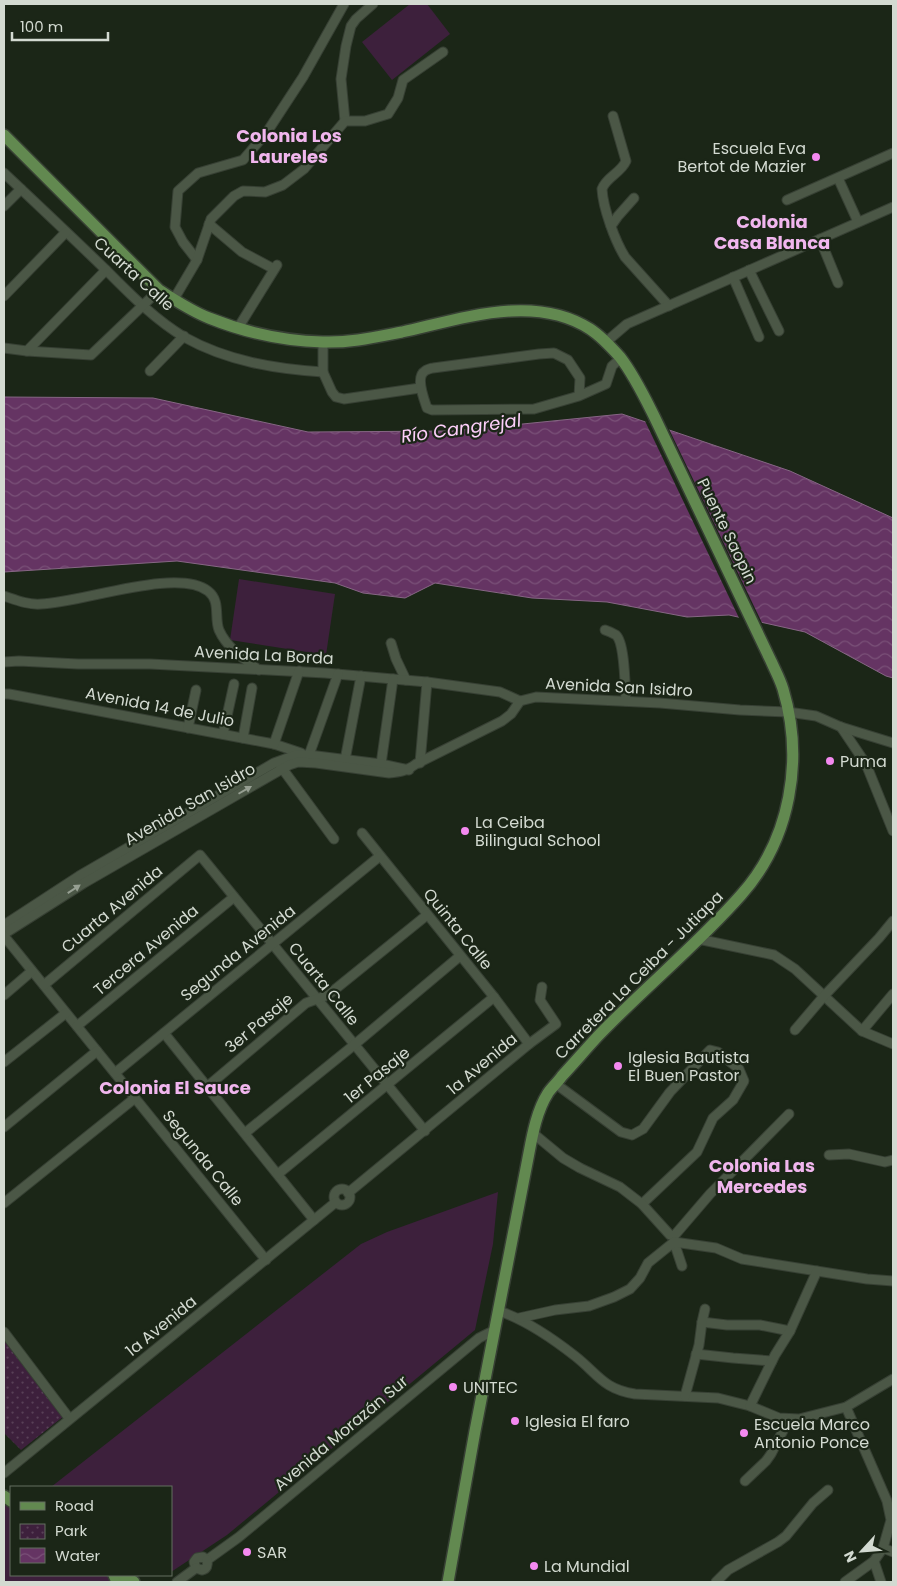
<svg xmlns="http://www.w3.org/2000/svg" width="897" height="1586" viewBox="0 0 897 1586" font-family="Poppins,sans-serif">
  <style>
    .grass { fill: #3d203c }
    .park { fill: url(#park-dots) }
    .water { fill: url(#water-waves); stroke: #866684 }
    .pier { fill: #1b2617 }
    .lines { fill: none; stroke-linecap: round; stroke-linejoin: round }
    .minor-casing { stroke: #374034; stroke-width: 11 }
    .major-casing { stroke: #374034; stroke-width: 14 }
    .minor { stroke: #4b5746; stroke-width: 9 }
    .major { stroke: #628950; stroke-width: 11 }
    .oneway { fill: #969f92 }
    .poi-dot { fill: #f489f0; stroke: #1b2617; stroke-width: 2 }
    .labels { text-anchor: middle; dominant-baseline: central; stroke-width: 4.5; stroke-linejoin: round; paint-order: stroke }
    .poi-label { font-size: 16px; fill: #d3dad1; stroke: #1b2617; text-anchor: start }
    .street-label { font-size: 16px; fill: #d3dad1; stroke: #1b2617 }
    .neighbourhood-label { font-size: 18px; font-weight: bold; fill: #f1b6ee; stroke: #1b2617 }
    .water-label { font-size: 18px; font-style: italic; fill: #fdcffa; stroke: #1b2617 }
  </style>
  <defs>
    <pattern id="park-dots" width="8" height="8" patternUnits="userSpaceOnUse" patternTransform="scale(1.25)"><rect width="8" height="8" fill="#3d203c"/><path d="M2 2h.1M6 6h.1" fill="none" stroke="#584057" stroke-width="1.8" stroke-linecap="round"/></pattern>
    <pattern id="water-waves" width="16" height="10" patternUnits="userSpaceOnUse" patternTransform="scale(1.25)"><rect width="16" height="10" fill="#653463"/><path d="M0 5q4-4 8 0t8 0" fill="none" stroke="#7a5178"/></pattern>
  </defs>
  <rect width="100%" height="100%" fill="#1b2617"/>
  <!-- grass -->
  <g class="grass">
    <path d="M410,4H427L450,34L392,80L362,42Z"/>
    <path d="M239,579L335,594L326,655L230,640Z"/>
    <path d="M498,1192L493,1244L475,1330L227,1535L171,1572V1487H51L361,1244L387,1232Z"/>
    <path d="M4,1504L11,1509V1575H108L111,1582H4Z"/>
  </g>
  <!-- park -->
  <path class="park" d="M4,1338L64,1416L21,1450L4,1433Z"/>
  <!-- water -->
  <path class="water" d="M4,397L153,398L308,432L453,431L622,414L790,471L893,518V678L886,676L805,632L729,615L687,617L607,602L532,598L435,583L405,598L363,593L335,583L177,561L4,572Z"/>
  <!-- pier -->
  <path class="pier" d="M645,421L669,429L763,625L740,620Z"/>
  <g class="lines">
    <!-- minor casing -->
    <g class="minor-casing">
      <g id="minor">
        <path d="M613,116L626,161C621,173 606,177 602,189C603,208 615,241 625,257L669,306"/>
        <path d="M345,121L341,79L346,46L351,26L356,19L373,4"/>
        <path d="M4,173C38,205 72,237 106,270C130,294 154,319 184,337C227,361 275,369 323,372"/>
        <path d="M838,178L858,222"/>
        <path d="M787,200L893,153"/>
        <path d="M4,206L21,189"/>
        <path d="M209,224L242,252L274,269"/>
        <path d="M611,226L618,216L634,198"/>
        <path d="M820,239L838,283"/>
        <path d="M197,260L183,242L175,227L178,191L198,173L243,160L267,132L303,77L344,4"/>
        <path d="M749,270L779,331"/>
        <path d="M733,277L759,337"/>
        <path d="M4,296L66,232"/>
        <path d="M174,299L197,260L211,219L234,196L243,191L265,192L283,185L304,169L345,121H365L388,114L398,98L403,80L443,52"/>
        <path d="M238,328L277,265"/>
        <path d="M323,342V372L332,392L336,397L344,399L420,388"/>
        <path d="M606,342L627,324L893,207"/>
        <path d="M4,348L27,351L91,355L159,290"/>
        <path d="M27,351L106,270"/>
        <path d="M150,371L184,336"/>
        <path d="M579,396L580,378L568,360L554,353L539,354L433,368C432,368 425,370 425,371C415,377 424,399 427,408L432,410L534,409L579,396L606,384L612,366L621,358"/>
        <path d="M4,596C16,600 28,605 41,604C81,603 177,567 208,591C221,601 214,617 219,630C227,648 244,659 259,670"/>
        <path d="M605,630C608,631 613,633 616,635C625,643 625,688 626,701"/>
        <path d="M391,643L396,659L406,680"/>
        <path d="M4,662L19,661L78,664H150L325,673L427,682L500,692L520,701"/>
        <path d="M4,694H9L274,744L301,753"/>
        <path d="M841,727L866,764L893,831"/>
        <path d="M188,728L196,690"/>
        <path d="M223,734L234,684"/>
        <path d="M243,738L252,688"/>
        <path d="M274,744L299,671"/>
        <path d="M345,760L361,676"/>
        <path d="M308,761L309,755L338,674"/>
        <path d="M420,763L427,682"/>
        <path d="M279,764L334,839"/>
        <path d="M381,764L393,679"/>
        <path d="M362,833L494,997L529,1044"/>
        <path d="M4,925L79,876L274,763L296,755H309L381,764L409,770"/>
        <path d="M4,934L84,883L289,765L298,762L316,763L389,773C400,772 407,771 416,764L502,721L511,714L520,701L536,697L660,703L740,710L788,712L816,716L841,727L893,743"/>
        <path d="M4,936L266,1260"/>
        <path d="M698,939L774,955L795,969L862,1031L893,1044"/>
        <path d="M44,985L200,855L425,1131"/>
        <path d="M4,995L32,971"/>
        <path d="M77,1026L234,897"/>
        <path d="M795,1030L824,996L879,938L893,921"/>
        <path d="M862,1031L893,994"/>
        <path d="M164,1033L314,1220"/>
        <path d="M4,1062L66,1013"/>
        <path d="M115,1073L380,856"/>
        <path d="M556,1084L621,1132L632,1135L643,1129L670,1092L710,1050L718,1052L739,1069L744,1081L733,1100L713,1118L697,1152L642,1204"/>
        <path d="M208,1086L306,1003L328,995L427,915"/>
        <path d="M4,1127L97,1051"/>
        <path d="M245,1133L354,1045L460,956"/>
        <path d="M534,1134L563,1158L580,1168L620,1187L642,1204L670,1235L674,1236L710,1194L789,1114"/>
        <path d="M829,1155L849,1154L885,1162L893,1160"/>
        <path d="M278,1174L494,997"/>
        <circle cx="342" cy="1197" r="8"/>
        <path d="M348,1193L529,1044L556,1024L540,1000L542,987"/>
        <path d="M4,1203L135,1098"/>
        <path d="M674,1242L682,1266"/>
        <path d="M499,1311C526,1320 552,1338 575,1356C598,1374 603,1389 635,1394L718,1398L750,1406L779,1418L799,1419L846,1407L893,1379"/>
        <path d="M519,1318L555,1310L589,1306L614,1297L630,1289L640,1278L648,1263L674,1242L716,1248L742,1259L867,1279L893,1281"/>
        <path d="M702,1322L727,1325H760L790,1331"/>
        <path d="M4,1332L69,1418"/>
        <path d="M696,1354L733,1358L772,1361"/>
        <path d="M685,1396L699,1345L702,1322L705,1309"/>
        <path d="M750,1406L775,1355L790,1331L817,1271"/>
        <path d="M4,1473L336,1202"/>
        <path d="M745,1481L766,1461L771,1454L789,1419"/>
        <path d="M883,1548L893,1552"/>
        <path d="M207,1560L239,1537L479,1338L495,1330"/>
        <path d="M874,1561L881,1582"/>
        <path d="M196,1568L194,1562L197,1558L203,1557L207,1560"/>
        <path d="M196,1568L202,1570C207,1569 208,1565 207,1560"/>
        <path d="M177,1582L196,1568"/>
        <path d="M716,1582L728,1570L778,1542L786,1536L813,1503L828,1490"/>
        <path d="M845,1582L874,1561L883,1548L891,1520L887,1501L846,1407"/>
      </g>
    </g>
    <!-- major casing -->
    <g class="major-casing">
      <g id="major">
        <path d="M4,135L159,290C175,300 191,311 209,318C244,332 285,341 323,342C350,343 376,337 402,332C461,319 534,293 590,329C601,336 611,347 620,357C634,375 644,396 654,416L771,661C775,670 780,679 783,689C804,759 791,839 741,895C697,945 644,988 598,1036C586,1049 574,1063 562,1076C558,1082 552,1087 548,1093C536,1112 532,1137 528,1158L475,1431L448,1582"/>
        <path d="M4,1496L11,1501"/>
        <path d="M114,1575L117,1582"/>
        <path d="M123,1575L134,1582"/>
      </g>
    </g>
    <!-- minor -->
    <use href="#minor" class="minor"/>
    <!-- major -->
    <use href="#major" class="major"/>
  </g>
  <!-- one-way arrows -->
  <defs><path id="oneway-solid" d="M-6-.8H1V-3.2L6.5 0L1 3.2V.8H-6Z" transform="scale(1.25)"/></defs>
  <g class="oneway">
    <use href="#oneway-solid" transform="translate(245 790) rotate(-30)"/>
    <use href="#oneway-solid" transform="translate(74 889) rotate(-33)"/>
  </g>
  <!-- markers -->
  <g class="poi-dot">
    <circle cx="816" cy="157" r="5"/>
    <circle cx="830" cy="761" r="5"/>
    <circle cx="465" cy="831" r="5"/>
    <circle cx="618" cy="1066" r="5"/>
    <circle cx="453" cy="1387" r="5"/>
    <circle cx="515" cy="1421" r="5"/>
    <circle cx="744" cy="1433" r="5"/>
    <circle cx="247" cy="1552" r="5"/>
    <circle cx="534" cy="1566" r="5"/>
  </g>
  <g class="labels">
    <!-- poi labels -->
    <g class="poi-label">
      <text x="806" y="148" text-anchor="end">Escuela Eva<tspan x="806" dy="18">Bertot de Mazier</tspan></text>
      <text x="840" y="761">Puma</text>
      <text x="475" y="822">La Ceiba<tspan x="475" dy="18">Bilingual School</tspan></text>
      <text x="628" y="1057">Iglesia Bautista<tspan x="628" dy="18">El Buen Pastor</tspan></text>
      <text x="463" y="1387">UNITEC</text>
      <text x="525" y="1421">Iglesia El faro</text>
      <text x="754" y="1424">Escuela Marco<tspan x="754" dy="18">Antonio Ponce</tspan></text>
      <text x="257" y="1552">SAR</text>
      <text x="544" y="1566">La Mundial</text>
    </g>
    <!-- street labels -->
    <g class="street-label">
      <text transform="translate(134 274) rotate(42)">Cuarta Calle</text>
      <text transform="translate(727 531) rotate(64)">Puente Saopin</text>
      <text transform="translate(264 655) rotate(3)">Avenida La Borda</text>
      <text transform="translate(619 687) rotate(3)">Avenida San Isidro</text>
      <text transform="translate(160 707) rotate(11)">Avenida 14 de Julio</text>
      <text transform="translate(190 804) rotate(-30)">Avenida San Isidro</text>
      <text transform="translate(112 909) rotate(-40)">Cuarta Avenida</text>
      <text transform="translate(458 929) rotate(51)">Quinta Calle</text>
      <text transform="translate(146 950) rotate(-40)">Tercera Avenida</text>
      <text transform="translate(238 953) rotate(-39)">Segunda Avenida</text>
      <text transform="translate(639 975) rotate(-45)">Carretera La Ceiba - Jutiapa</text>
      <text transform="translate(324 984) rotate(51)">Cuarta Calle</text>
      <text transform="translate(259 1023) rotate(-40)">3er Pasaje</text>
      <text transform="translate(482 1064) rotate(-40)">1a Avenida</text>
      <text transform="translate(377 1075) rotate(-39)">1er Pasaje</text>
      <text transform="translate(203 1158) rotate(51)">Segunda Calle</text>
      <text transform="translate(161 1326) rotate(-39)">1a Avenida</text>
      <text transform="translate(341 1433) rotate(-40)">Avenida Morazán Sur</text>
    </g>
    <!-- neighbourhood labels -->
    <g class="neighbourhood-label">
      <text x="289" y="135">Colonia Los<tspan x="289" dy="21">Laureles</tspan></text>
      <text x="772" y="221">Colonia<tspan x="772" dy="21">Casa Blanca</tspan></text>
      <text x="175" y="1087">Colonia El Sauce</text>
      <text x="762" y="1165">Colonia Las<tspan x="762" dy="21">Mercedes</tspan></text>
    </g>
    <!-- water labels -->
    <g class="water-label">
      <text transform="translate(461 428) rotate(-8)">Río Cangrejal</text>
    </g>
  </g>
  <!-- border -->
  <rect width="897" height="1586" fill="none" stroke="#d3dad1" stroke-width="10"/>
  <!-- legend -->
  <rect x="10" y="1486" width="162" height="90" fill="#1b2617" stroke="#656e61"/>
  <rect x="20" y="1502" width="25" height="8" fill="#628950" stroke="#656e61"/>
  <text x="55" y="1511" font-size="15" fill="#d3dad1">Road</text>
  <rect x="20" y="1524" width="25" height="15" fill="url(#park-dots)" stroke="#656e61"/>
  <text x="55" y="1536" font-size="15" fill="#d3dad1">Park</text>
  <rect x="20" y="1548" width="25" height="15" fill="url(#water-waves)" stroke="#656e61"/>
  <text x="55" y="1561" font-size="15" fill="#d3dad1">Water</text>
  <!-- north arrow -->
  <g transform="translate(862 1551) rotate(244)" stroke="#1b2617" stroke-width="4" paint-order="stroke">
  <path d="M0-4L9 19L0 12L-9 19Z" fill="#d3dad1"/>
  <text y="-8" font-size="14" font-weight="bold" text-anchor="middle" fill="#d3dad1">N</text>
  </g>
  <!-- scale -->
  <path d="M12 32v8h96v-8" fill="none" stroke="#d3dad1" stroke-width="2.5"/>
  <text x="20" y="32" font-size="15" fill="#d3dad1" stroke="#1b2617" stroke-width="4" paint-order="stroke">100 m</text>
</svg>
